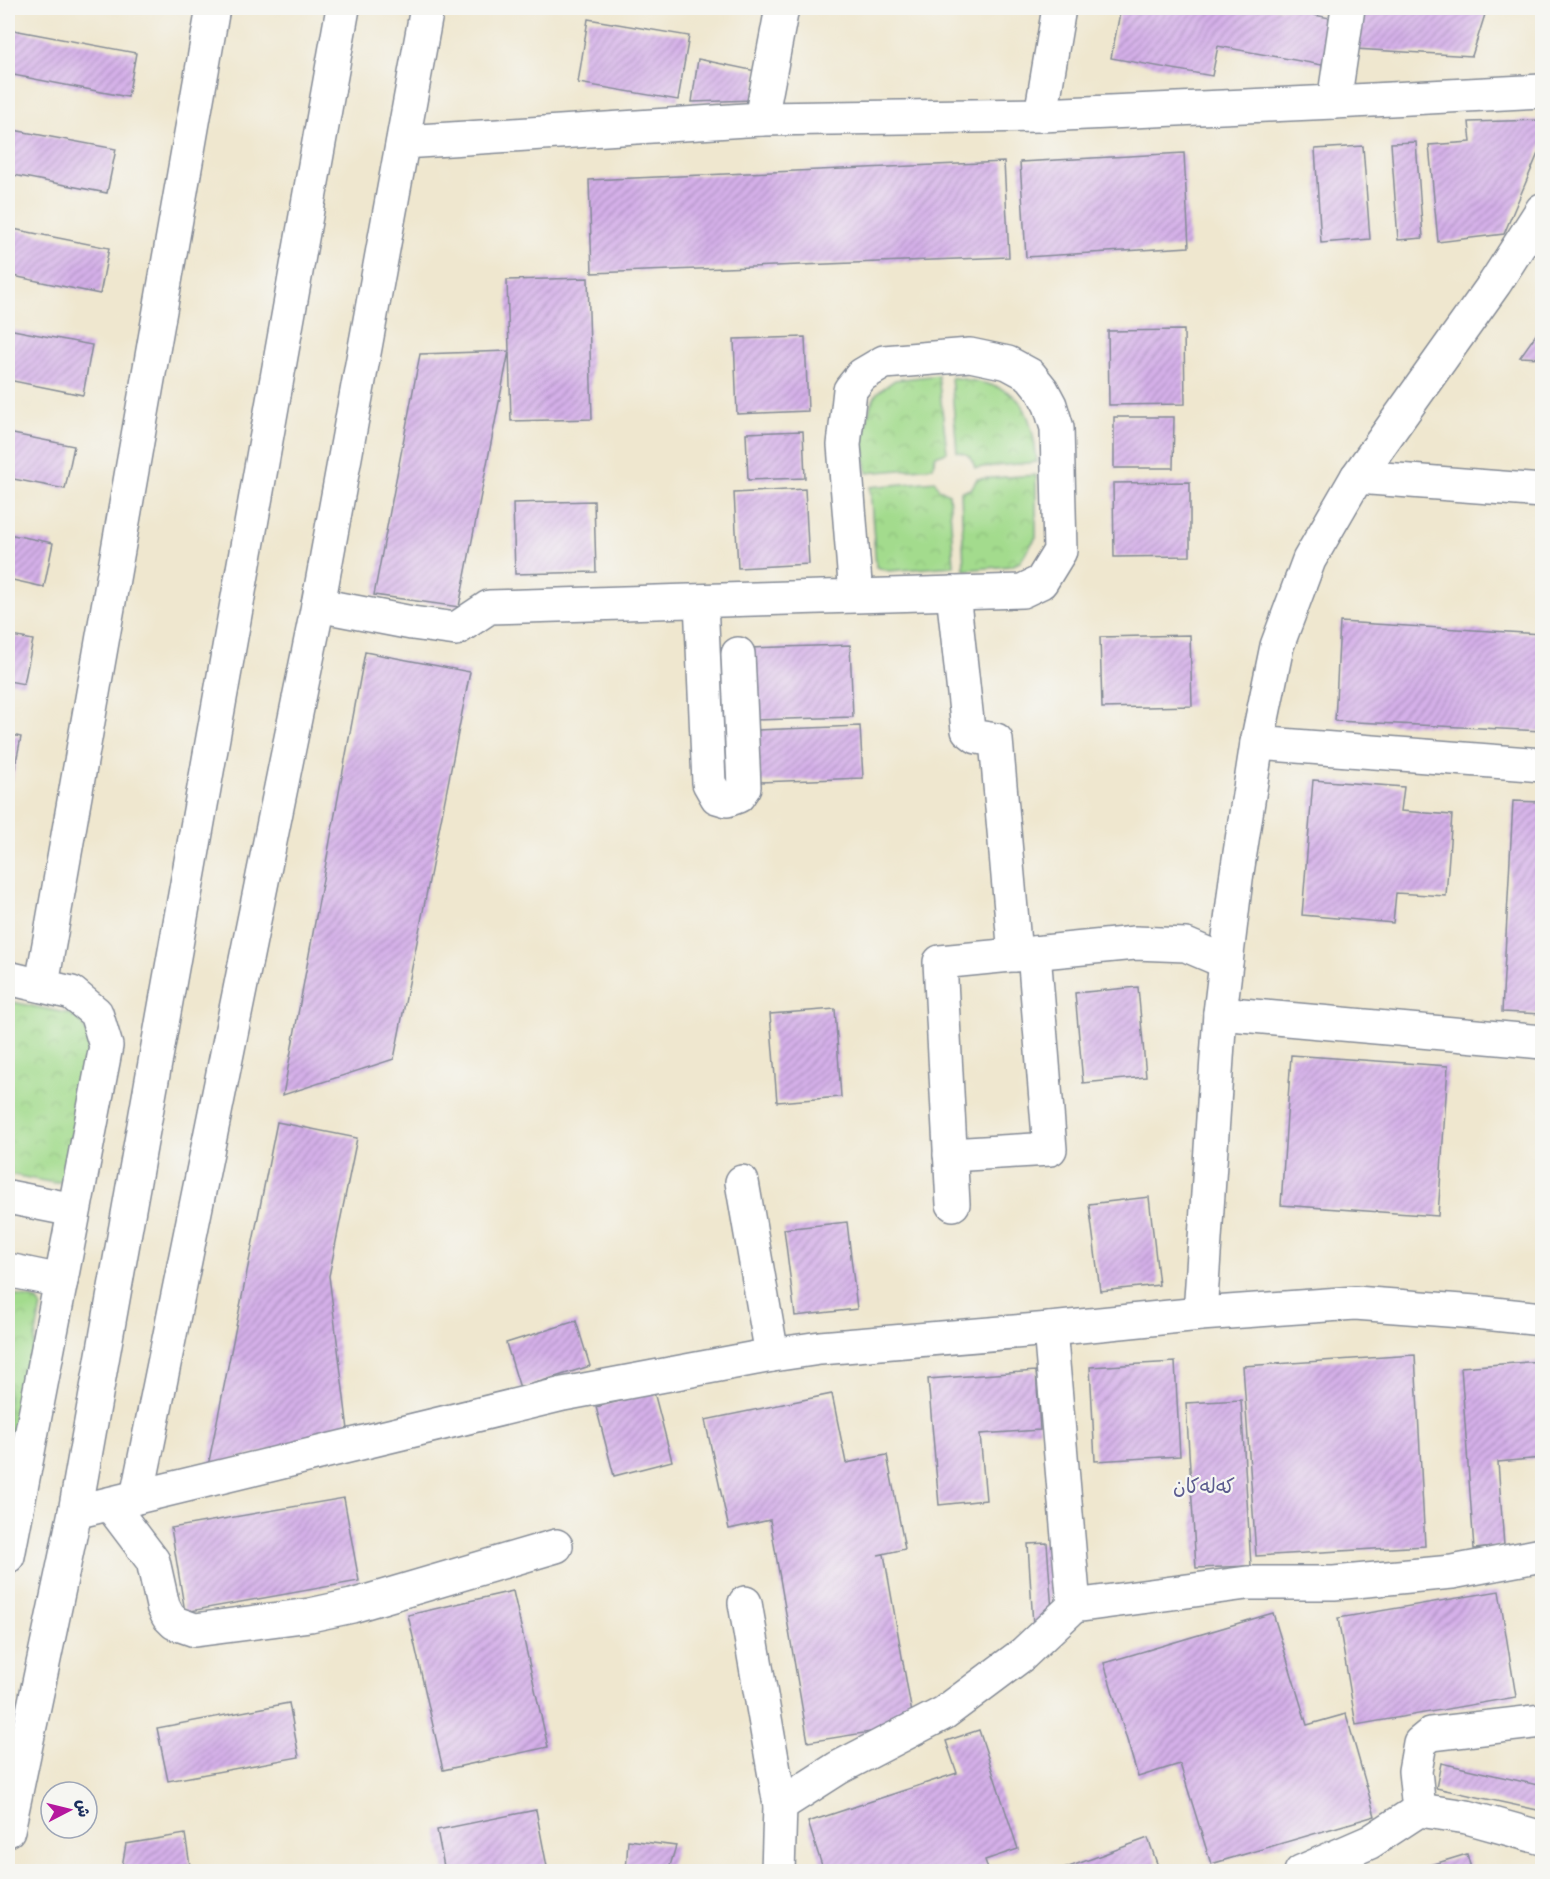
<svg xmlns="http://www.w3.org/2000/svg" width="1550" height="1879" viewBox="0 0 1550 1879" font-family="'Gochi Hand','Playpen Sans Arabic',sans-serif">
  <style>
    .park { fill: url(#park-crowns); stroke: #5f8576; stroke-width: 1.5 }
    .building { fill: url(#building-hatch) }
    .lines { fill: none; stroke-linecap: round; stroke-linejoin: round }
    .minor-casing { stroke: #858b96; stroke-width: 36 }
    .minor { stroke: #fff; stroke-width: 33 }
    .labels { text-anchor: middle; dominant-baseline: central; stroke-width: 4.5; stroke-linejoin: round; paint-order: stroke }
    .quarter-label { font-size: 20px; fill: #5c5c8f; stroke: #f6f6f2 }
  </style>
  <defs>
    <pattern id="park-crowns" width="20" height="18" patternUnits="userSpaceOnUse" patternTransform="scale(1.5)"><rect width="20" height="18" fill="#a3db8d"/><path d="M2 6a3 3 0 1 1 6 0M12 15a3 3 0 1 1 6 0" fill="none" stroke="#8cbc7c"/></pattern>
    <pattern id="building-hatch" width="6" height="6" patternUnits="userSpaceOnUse" patternTransform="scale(1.5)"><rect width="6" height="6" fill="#d5b0e9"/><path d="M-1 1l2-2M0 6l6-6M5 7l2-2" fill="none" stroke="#ac90c0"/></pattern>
  </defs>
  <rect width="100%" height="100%" fill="#f6f6f2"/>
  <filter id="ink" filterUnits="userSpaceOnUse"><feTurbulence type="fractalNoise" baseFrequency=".0167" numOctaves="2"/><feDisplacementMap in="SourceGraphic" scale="12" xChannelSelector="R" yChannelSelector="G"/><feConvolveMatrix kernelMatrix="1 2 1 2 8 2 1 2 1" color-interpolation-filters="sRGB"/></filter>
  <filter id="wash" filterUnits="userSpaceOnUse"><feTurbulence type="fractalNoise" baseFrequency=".008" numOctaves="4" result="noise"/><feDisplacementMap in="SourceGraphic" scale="24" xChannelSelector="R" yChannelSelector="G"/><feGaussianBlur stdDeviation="1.35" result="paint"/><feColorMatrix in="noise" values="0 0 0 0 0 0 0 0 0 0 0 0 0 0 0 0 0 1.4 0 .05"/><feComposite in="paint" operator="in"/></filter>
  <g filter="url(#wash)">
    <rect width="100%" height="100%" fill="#efe7cf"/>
    <!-- park -->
    <g class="park">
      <path d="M938,375L947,452L935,456L933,467L867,473L863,439L871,404L877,393L895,380Z"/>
      <path d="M951,377C972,381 1001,383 1017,399C1031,412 1035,444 1037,462L975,468C972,457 968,453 957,452Z"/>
      <path d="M1036,475V537L1020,562L1011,566L964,570L961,491L971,489L977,479Z"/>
      <path d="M935,481L939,489L949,494L954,566L889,571L876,567L870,487Z"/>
      <path d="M8,1001L70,1014L82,1023L90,1041L66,1173L62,1181L54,1183L8,1174Z"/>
      <path d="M8,1294L37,1300L41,1306L20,1423L8,1435Z"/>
    </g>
    <g id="blocks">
      <!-- building -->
      <g class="building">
        <path d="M1121,8H1315L1314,15L1335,19L1327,66L1218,46L1212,76L1111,58Z"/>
        <path d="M1363,8H1487L1472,56L1355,49Z"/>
        <path d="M588,19L689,36L678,100L578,83Z"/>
        <path d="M8,29L136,53L128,97L8,74Z"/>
        <path d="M698,59L756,71L754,100L692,102Z"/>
        <path d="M1542,120V144L1504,234L1438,242L1429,145L1471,142L1469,122Z"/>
        <path d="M8,129L116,149L107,193L8,174Z"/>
        <path d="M1416,142L1423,238L1398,240L1391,143Z"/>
        <path d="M1363,146L1370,239L1321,243L1315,149Z"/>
        <path d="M1184,153L1189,247L1026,257L1020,162Z"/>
        <path d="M1004,162L1009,257L592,273L589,180Z"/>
        <path d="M8,228L109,248L100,294L8,275Z"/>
        <path d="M588,278L592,419L511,421L509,351L459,607L374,595L420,354L509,351L507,280Z"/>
        <path d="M1542,326V358L1520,357Z"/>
        <path d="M8,329L92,345L83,395L8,380Z"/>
        <path d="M1184,330L1185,404L1109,405L1108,331Z"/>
        <path d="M805,337L808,411L737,414L734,339Z"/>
        <path d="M1114,417H1174L1173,468H1114Z"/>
        <path d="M803,431L805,478L748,480L746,433Z"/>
        <path d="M8,433L74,446L65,489L8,478Z"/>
        <path d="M1190,482V556L1114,557L1113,483Z"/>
        <path d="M805,489L809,564L738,568L734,493Z"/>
        <path d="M594,501L596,572L515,574L513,503Z"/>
        <path d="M8,534L53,543L44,587L8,579Z"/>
        <path d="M1340,622L1542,634V731L1335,721Z"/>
        <path d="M8,635L33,640L24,684L8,681Z"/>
        <path d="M1190,635L1192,706L1102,708L1100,637Z"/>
        <path d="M850,645L853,717L753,720L750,648Z"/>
        <path d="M365,652L470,672L394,1059L283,1095Z"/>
        <path d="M860,726L863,778L760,782L757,730Z"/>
        <path d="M8,734L21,737L12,782L8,781Z"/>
        <path d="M1313,780L1404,787L1401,811L1452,815L1446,896L1396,893L1393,923L1302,915Z"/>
        <path d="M1513,801L1542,802V1014L1502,1012Z"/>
        <path d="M1138,987L1146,1077L1083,1083L1075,993Z"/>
        <path d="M835,1009L841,1097L777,1102L770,1014Z"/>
        <path d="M1291,1055L1448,1066L1438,1216L1281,1205Z"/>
        <path d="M277,1122L357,1138L329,1276L348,1430L208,1466Z"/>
        <path d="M1149,1197L1159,1285L1100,1291L1089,1204Z"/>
        <path d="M847,1222L857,1309L795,1316L784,1229Z"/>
        <path d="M576,1321L590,1366L520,1388L506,1343Z"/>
        <path d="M1415,1355L1425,1546L1256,1556L1243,1366Z"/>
        <path d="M1542,1361V1458L1498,1462L1504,1546L1474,1549L1461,1367Z"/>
        <path d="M1175,1362L1180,1456L1095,1461L1090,1367Z"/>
        <path d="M1036,1371L1040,1430L980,1434L986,1500L939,1505L928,1379Z"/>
        <path d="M654,1392L672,1461L614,1476L596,1407Z"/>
        <path d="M832,1394L846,1463L887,1455L905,1549L878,1555L884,1554L914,1725L808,1742L770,1520L729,1529L705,1420Z"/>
        <path d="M1241,1400L1251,1566L1196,1568L1186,1403Z"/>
        <path d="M344,1498L359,1581L185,1612L171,1528Z"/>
        <path d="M1047,1543L1053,1625H1033L1028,1544Z"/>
        <path d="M513,1591L548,1747L443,1770L408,1615Z"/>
        <path d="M1499,1591L1516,1697L1356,1725L1338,1618Z"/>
        <path d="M1273,1613L1307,1725L1346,1714L1375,1816L1211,1864L1180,1764L1138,1777L1104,1663Z"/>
        <path d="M289,1703L299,1757L168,1781L157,1728Z"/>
        <path d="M979,1730L1018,1849L985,1860L989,1872H824L808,1822L957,1773L946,1741Z"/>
        <path d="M1441,1763L1542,1786V1811L1436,1788Z"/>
        <path d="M536,1810L548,1872H445L437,1830Z"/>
        <path d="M185,1834L191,1872H121L126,1844Z"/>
        <path d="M1148,1838L1160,1872H1058V1871Z"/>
        <path d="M628,1840L676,1846L670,1866L681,1872H626Z"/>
        <path d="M1467,1854L1472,1872H1422L1421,1868Z"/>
      </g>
    </g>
  </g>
  <g filter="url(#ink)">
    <use href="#blocks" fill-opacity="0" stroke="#858b96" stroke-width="1.5"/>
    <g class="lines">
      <!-- minor casing -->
      <g class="minor-casing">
        <g id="minor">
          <path d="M1334,102L1348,8"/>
          <path d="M1041,115L1059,8"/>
          <path d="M761,119L782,8"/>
          <path d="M403,142L761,119L1041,115L1334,102L1542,91"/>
          <path d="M1357,477L1542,491"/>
          <path d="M953,593L968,730L977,737L996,740L1015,955"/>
          <path d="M701,601L709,783L717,797L727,800L738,796L744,787L738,654"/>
          <path d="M318,605L412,623L456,629L489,607L1022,591L1041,582L1060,551L1057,428L1050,405L1042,390L1030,375L1008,363L970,355L884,362L862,375L850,390L844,445L856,596"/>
          <path d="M1257,743L1542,765"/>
          <path d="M8,978L72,993L96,1013L106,1046L8,1556"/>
          <path d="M42,984L213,8"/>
          <path d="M1220,1013L1542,1042"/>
          <path d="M950,1155L1050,1149L1034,953"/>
          <path d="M742,1182L772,1355"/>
          <path d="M8,1197L74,1210"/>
          <path d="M953,1204L940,962L1135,943L1186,945L1226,962"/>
          <path d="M8,1270L61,1281"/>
          <path d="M1200,1314L1220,1013L1236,879L1257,743L1277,646L1309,560L1357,477L1495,283L1542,210"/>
          <path d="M137,1497L318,605L427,8"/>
          <path d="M110,1504L153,1561L163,1606L168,1616L175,1623L195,1630L310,1615L352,1606L556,1546"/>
          <path d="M75,1512L563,1394L772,1355L820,1348L1050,1329L1200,1314L1355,1303L1475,1312L1542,1319"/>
          <path d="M745,1603L780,1805L778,1872"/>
          <path d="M1074,1606L1247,1583H1334L1452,1572L1542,1555"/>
          <path d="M780,1805L838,1768L944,1713L1023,1654L1074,1606L1050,1329"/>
          <path d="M1419,1810L1415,1771L1420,1743L1431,1734L1542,1721"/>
          <path d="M8,1830L75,1512L343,8"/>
          <path d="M1301,1872L1370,1842L1419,1810L1467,1817L1542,1838"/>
        </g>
      </g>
      <!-- minor -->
      <use href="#minor" class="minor"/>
    </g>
  </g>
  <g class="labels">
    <!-- quarter labels -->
    <g class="quarter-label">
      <text x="1204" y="1489">کەلەکان</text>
    </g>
  </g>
  <!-- margin -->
  <rect width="1550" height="1879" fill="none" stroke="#f6f6f2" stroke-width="30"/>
  <!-- north arrow -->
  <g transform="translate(69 1810) rotate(83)"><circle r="28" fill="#f6f6f2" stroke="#9ea6b7" stroke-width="1.5"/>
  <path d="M0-4.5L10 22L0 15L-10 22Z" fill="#b5179e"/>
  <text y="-9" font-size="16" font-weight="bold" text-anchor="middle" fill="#1b2f5e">ش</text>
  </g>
</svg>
